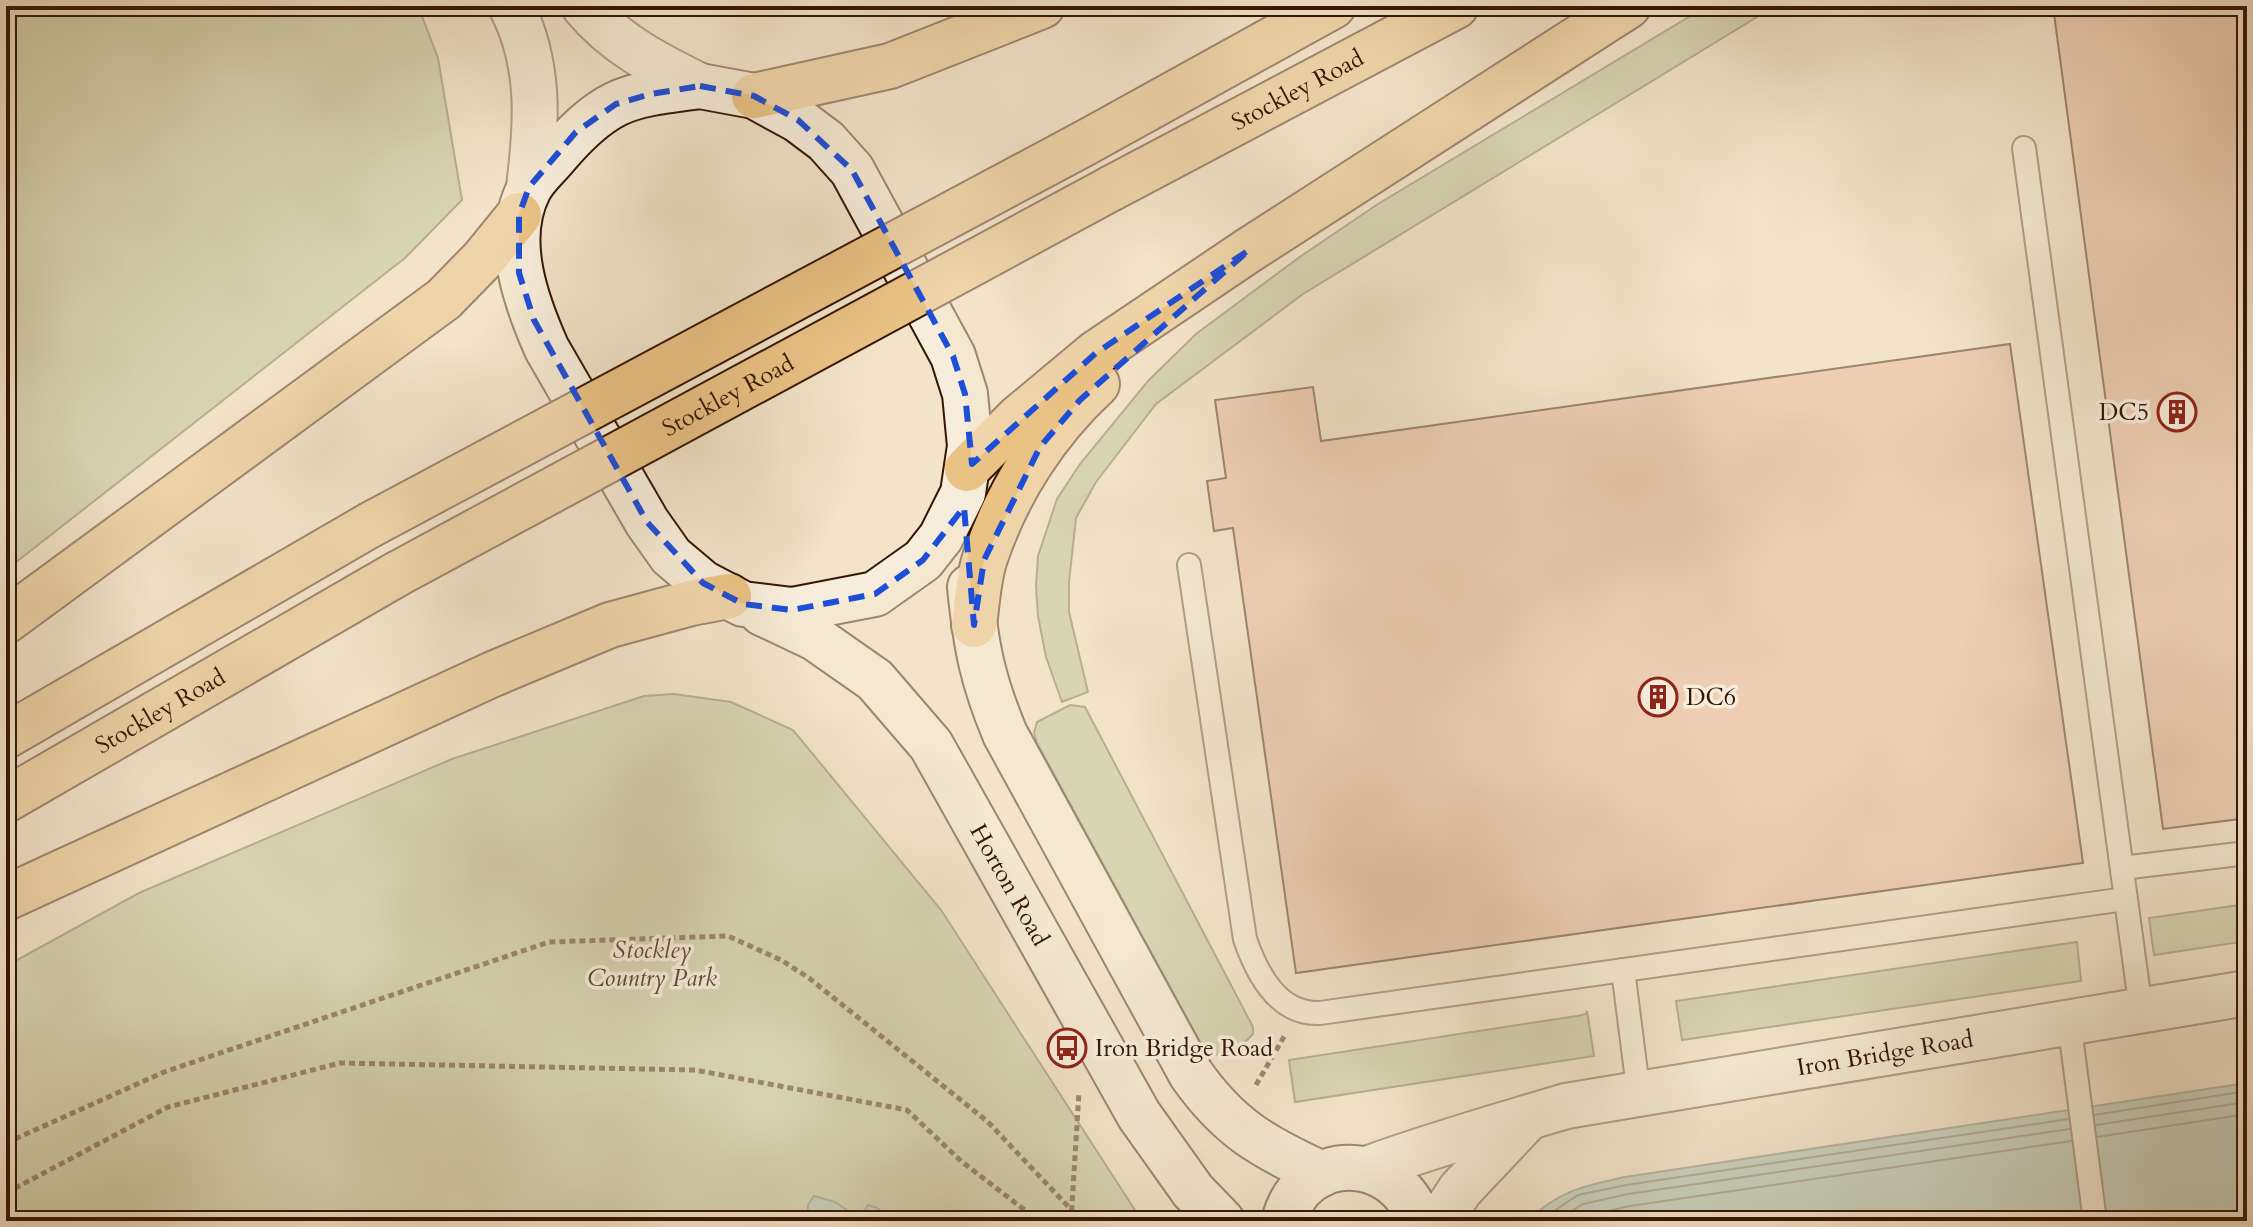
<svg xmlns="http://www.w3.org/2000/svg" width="2253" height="1227" viewBox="0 0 2253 1227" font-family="Cardo,serif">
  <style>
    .green { fill: #b8c499; stroke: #766d4f; stroke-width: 2 }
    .water { fill: #9bbeb6; stroke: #727b6f; stroke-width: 2 }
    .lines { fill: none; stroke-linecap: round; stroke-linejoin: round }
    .shore { stroke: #686a5e; stroke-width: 2 }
    .building { fill: #e9b79b; stroke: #351605; stroke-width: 2 }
    .lane-casing { stroke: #644936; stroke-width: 26 }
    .street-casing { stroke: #644936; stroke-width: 48 }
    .secondary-casing { stroke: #351605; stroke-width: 48 }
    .primary-casing { stroke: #351605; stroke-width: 48 }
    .path { stroke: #351605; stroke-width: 5; stroke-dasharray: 6 4; stroke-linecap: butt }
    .lane { stroke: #f7eddc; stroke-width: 22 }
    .street { stroke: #f7eddc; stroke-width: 44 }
    .secondary { stroke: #f7eddc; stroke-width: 44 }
    .primary { stroke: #eac284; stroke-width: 44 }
    .primary-bridge-casing { stroke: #351605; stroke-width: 48; stroke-linecap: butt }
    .primary-bridge { stroke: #eac284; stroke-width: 44 }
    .marked { fill: none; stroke: #1d4ed8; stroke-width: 6; stroke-dasharray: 16 10; stroke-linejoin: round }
    .labels { text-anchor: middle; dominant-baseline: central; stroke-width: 7; stroke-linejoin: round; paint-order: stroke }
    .street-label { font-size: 24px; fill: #351605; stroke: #f7eddc }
    .poi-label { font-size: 24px; fill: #351605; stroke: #f7eddc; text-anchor: start }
    .park-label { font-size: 24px; font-style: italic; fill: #5c4a31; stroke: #f7eddc }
  </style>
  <rect width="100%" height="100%" fill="#f3e3c9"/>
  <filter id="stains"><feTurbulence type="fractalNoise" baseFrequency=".0025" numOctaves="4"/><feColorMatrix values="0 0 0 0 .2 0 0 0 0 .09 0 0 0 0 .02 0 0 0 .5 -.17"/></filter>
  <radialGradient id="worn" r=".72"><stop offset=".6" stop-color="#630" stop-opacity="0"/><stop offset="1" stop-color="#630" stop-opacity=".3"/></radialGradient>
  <!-- green -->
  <g class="green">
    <path d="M6,6H418L438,58L462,200L405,258L6,570Z"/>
    <path d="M1707,6H1775L1303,294L1156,404L1096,482L1076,518L1069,582V612L1088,692L1062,702L1046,657L1038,616L1036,586L1038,556L1057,499L1080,464L1148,381L1196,334L1301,256L1378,204Z"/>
    <path d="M674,694L731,702L793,730L941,910L1142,1221H6V966L139,893L452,759L644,696Z"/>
    <path d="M1070,705L1085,707L1253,1027V1034C1241,1047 1225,1059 1206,1053L1037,743L1034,733L1037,722Z"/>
    <path d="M2247,904V941L2154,955L2149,918Z"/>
    <path d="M2077,942L2081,981L1682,1040L1676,1001Z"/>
    <path d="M1587,1011L1594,1056L1295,1102L1289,1060L1577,1016L1586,1014Z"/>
  </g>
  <!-- water -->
  <g class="water">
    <path d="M2247,1083V1213L2190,1221H1528C1558,1191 1584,1186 1625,1177Z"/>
    <path d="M814,1196L835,1202L860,1219L868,1205L877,1208L891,1221H807L808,1205Z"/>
  </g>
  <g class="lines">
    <!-- shore -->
    <g class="shore">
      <path d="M2094,1115L2247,1091"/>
      <path d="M2096,1125L2247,1102"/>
      <path d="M2097,1137L2247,1114"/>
      <path d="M1539,1221L1578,1195L1626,1185L2069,1119"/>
      <path d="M1555,1221L1583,1204L1628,1194L2070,1129"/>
      <path d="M1578,1221L1587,1216L1630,1206L2071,1141"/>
    </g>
  </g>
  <!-- building -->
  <g class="building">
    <path d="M2053,6H2247V818L2163,829Z"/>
    <path d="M2010,344L2083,863L1296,973L1233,528L1214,531L1207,481L1226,478L1215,400L1313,387L1321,441Z"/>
  </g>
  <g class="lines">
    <!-- lane casing -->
    <g class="lane-casing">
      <g id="lane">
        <path d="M2024,148L2141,1010"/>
        <path d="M1189,565L1245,939C1257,974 1278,1015 1320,1013L2125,899"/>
        <path d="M2122,868L2247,853"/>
        <path d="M1623,970L1639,1096"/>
        <path d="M2069,1021L2095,1221"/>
      </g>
    </g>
    <!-- street casing -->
    <g class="street-casing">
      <g id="street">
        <path d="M511,6C541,64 537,124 529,187"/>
        <path d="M584,6C615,44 657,65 700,86"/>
        <path id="s1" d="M1367,1169C1432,1145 1500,1126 1566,1106L2247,993"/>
        <path d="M1440,1221L1460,1190L1525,1121"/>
      </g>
    </g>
    <!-- secondary casing -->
    <g class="secondary-casing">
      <g id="secondary">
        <path d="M700,86L754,96L798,120L826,141L852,170L953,356L965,394L970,446L963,493L941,537L923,560L875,594L792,610L743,604L703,583L671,556L647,522L547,349C526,302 503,239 529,189C535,177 547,167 556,156C573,136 592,116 616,104C641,92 673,90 700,86Z"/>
        <path d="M970,587C976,646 982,679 1005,734L1191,1074C1229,1128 1263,1147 1322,1174"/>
        <path id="s2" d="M762,613L815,638L875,680L931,745L1139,1115L1193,1191L1222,1221"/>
        <path d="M1284,1221C1303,1148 1397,1152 1419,1221"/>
      </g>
    </g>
    <!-- primary casing -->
    <g class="primary-casing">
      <g id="primary">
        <path d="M754,96L890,66L1042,6"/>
        <path d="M1085,143L1333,6"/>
        <path id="s3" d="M1110,189L1456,6"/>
        <path d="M967,469L1018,418L1096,353L1249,250L1628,6"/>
        <path d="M6,621L444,299L484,258L519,215"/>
        <path d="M974,625C977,604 978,579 985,558C1007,492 1046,431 1097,384"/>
        <path d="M6,736L370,525"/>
        <path id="s4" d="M6,800L397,574"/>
        <path d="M6,898L493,674L610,625L691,603L729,596"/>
      </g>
    </g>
    <!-- path -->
    <g class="path">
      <path d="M1256,1085L1285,1035"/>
      <path d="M6,1143L164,1072L549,942L728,936L781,960L809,978L988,1122L1082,1221"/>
      <path d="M6,1193L168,1107L340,1063L695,1070L907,1110L961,1161L1039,1221"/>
      <path d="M1071,1221L1079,1092"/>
    </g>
    <!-- lane -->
    <use href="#lane" class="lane"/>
    <!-- street -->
    <use href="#street" class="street"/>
    <!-- secondary -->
    <use href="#secondary" class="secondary"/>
    <!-- primary -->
    <use href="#primary" class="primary"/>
    <!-- primary-bridge casing -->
    <g class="primary-bridge-casing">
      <g id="primary-bridge">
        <path d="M370,525L1085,143"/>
        <path id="s5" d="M397,574L1110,189"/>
      </g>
    </g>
    <!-- primary-bridge -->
    <use href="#primary-bridge" class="primary-bridge"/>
  </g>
  <!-- marked area -->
  <path d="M0 0H2253V1227H0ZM700,86L754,96L798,120L852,170L953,356L965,394L972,464L1096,353L1249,250L1080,400L1040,447L984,560L974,625L964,507L923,560L875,594L792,610L743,604L703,583L647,522L534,320L519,273V215L529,187L576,132L616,104L651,94Z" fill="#f3e3c9" fill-opacity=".55" fill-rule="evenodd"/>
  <path class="marked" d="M700,86L754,96L798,120L852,170L953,356L965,394L972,464L1096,353L1249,250L1080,400L1040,447L984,560L974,625L964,507L923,560L875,594L792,610L743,604L703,583L647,522L534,320L519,273V215L529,187L576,132L616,104L651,94Z"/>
  <!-- icons -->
  <defs>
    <g id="building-ring" transform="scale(2)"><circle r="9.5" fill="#f7eddc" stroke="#8f2418" stroke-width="1.5"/><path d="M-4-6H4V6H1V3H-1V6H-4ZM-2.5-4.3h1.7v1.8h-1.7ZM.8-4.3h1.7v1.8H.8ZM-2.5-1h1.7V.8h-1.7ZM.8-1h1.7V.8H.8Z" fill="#8f2418"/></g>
    <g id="bus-ring" transform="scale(2)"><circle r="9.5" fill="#f7eddc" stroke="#8f2418" stroke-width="1.5"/><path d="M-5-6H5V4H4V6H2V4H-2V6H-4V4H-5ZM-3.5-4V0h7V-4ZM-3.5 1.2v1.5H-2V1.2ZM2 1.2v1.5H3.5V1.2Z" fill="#8f2418"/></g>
  </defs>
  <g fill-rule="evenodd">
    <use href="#building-ring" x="2177" y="412"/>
    <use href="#building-ring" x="1658" y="697"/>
    <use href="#bus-ring" x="1067" y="1048"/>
  </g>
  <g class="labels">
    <!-- street labels -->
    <g class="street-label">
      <text stroke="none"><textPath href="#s3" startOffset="212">Stockley Road</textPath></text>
      <text stroke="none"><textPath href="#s5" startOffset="376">Stockley Road</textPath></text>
      <text stroke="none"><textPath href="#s4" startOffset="178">Stockley Road</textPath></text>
      <text stroke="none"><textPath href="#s2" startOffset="378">Horton Road</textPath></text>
      <text stroke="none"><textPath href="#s1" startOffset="532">Iron Bridge Road</textPath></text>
    </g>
    <!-- poi labels -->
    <g class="poi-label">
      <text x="2149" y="412" text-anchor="end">DC5</text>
      <text x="1686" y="697">DC6</text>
      <text x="1095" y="1048">Iron Bridge Road</text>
    </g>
    <!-- park labels -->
    <g class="park-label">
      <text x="652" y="950">Stockley<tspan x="652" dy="28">Country Park</tspan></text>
    </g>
  </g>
  <!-- margin -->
  <rect width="2253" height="1227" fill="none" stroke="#f3e3c9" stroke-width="32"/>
  <rect x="8" y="8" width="2237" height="1211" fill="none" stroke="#351605" stroke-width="4"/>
  <rect x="16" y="16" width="2221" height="1195" fill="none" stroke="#351605" stroke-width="2"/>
  <rect width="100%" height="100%" filter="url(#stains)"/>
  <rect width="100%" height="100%" fill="url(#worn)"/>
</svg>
